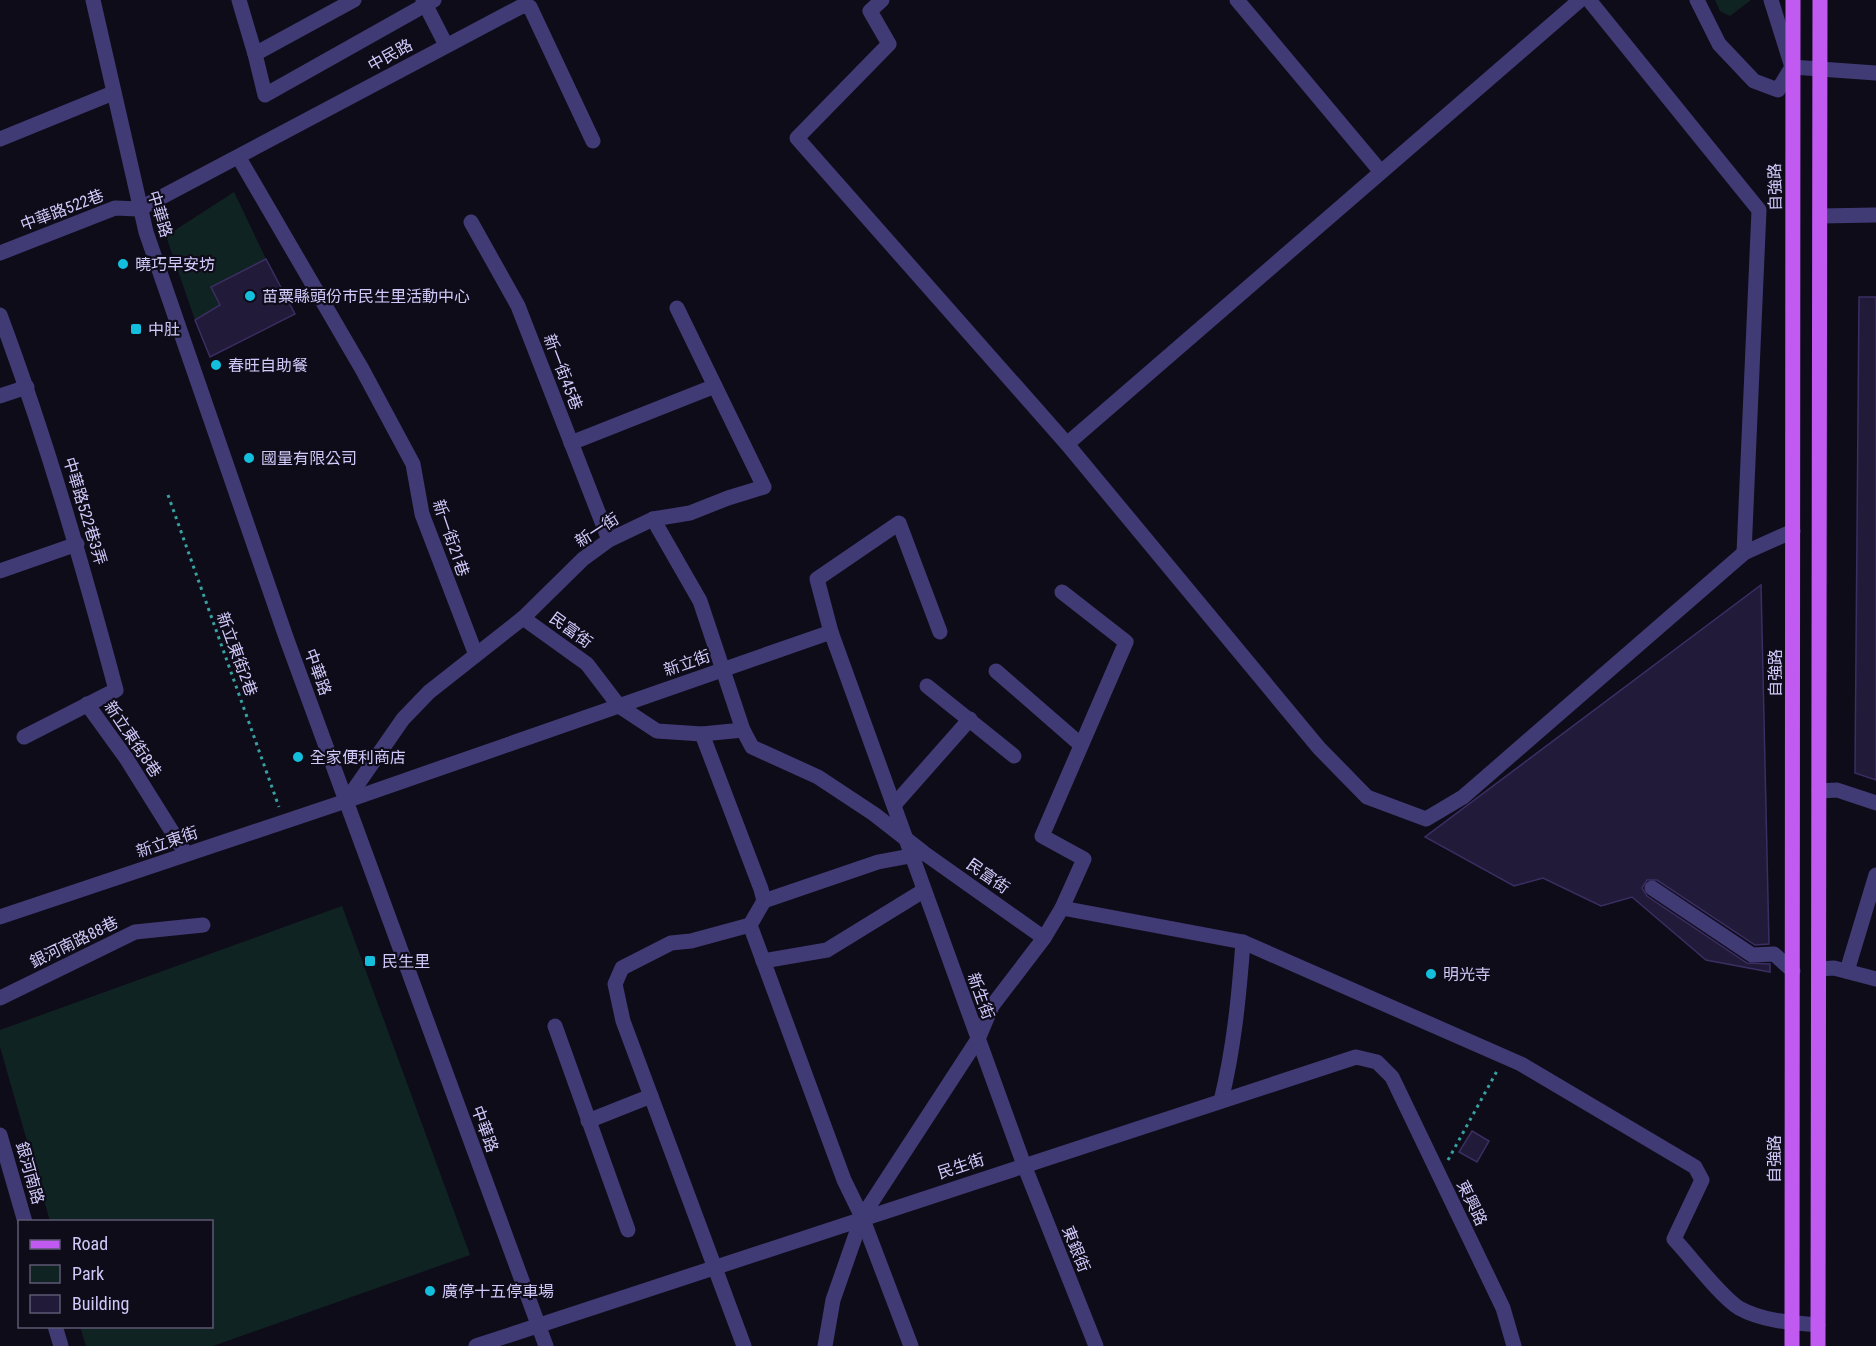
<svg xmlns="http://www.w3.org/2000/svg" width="1876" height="1346" viewBox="0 0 1876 1346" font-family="'Roboto Condensed','Noto Sans TC',sans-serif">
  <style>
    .green { fill: #102323 }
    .building { fill: #221a39; stroke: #3b2e63; stroke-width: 1.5 }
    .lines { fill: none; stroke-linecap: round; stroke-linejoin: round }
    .path { stroke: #36a2a1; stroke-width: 3; stroke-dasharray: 3 4.5; stroke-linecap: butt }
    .minor { stroke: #403b75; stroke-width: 15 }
    .major { stroke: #c05af1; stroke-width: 15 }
    .poi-dot { fill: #13bfdd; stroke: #0f0c1a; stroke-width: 2 }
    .labels { text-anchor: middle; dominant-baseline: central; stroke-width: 4.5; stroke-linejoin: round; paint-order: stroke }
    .street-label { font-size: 16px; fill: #d1c9fa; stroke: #0f0c1a }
    .poi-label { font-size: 16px; fill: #d1c9fa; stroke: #0f0c1a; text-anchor: start }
  </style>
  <rect width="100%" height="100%" fill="#0f0c1a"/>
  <!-- green -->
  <g class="green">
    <path d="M1715,0H1751L1730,16L1720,11Z"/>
    <path d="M234,192L266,259L211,287L220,305L195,320L166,236Z"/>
    <path d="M342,906L470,1255L213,1346H86L80,1327L212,1326V1222L50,1221L0,1047V1030Z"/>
  </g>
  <!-- building -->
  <g class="building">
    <path d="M266,259L295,314L210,357L195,320L220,305L211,287Z"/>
    <path d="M1859,297H1876V780L1855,773Z"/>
    <path d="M1761,585L1769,944L1755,945L1657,880H1647L1642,888L1647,896L1747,963L1770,964V972L1706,960L1632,897L1601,906L1543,878L1514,886L1425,837Z"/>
    <path d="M1472,1131L1489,1141L1477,1162L1459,1152Z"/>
  </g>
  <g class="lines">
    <!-- path -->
    <g class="path">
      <path d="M168,495L279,807"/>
      <path d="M1448,1160L1497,1071"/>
    </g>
    <!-- minor -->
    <g class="minor">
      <path d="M93,0L146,232L287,640L546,1346"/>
      <path d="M239,0L255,54L354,0"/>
      <path d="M423,0L446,45"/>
      <path d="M882,0L870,11L889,44L797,138L1067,444L1580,0"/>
      <path d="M1237,0L1381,172"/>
      <path d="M1589,0L1759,210L1744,553"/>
      <path d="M1697,0L1719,44L1754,81L1778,90L1792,67L1771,0"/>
      <path d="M255,54L265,95L434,0"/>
      <path d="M1792,67L1876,73"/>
      <path d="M0,139L113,93"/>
      <path d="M239,158L362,369L413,464L422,514L476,655"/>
      <path d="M139,209L522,6L530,7L593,141"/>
      <path d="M1820,216L1876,215"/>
      <path d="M471,222L518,306L609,540"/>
      <path d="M0,253L115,208L139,209"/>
      <path d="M0,315C46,438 82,563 116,690L24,737"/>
      <path d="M0,396L27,387"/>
      <path d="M571,443L715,386"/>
      <path d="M1067,444L1319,748L1367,797L1426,819L1463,797L1744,553L1793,531"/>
      <path d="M653,519L700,601L743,730"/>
      <path d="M0,571L77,544"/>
      <path d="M523,618L587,664L619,706L657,731L702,734L743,730L752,747L818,777L874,814L924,853L1044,938L992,1006L978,1039L862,1217L833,1300L825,1346"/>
      <path d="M831,632L817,579L899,523L940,632"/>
      <path d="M996,671L1081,745"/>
      <path d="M927,686L1014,756"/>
      <path d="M87,704L126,758L186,854"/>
      <path d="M702,734L761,889L764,901L750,925L844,1180L862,1217L911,1346"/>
      <path d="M1819,791L1837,790L1876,803"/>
      <path d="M346,801L403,719L429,692L523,618L583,559L609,540L653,519L690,513L728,498L764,487L677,308"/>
      <path d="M894,805L970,719"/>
      <path d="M1652,888L1752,955L1774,954L1793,971"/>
      <path d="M764,901L878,862L921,854"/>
      <path d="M1062,908L1084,859L1042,836L1126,642L1062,592"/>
      <path d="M0,917L346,801L831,632L1024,1165L1096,1346"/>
      <path d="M1044,938L1062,908L1243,942L1521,1064L1695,1167L1702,1180L1674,1239C1691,1257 1720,1296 1739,1308C1762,1321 1792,1323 1818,1325"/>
      <path d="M763,961L827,950L923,891"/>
      <path d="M1820,969L1834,968L1876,979"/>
      <path d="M1847,971L1876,875"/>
      <path d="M0,998L135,932L203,925"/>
      <path d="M555,1026L628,1230"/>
      <path d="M1221,1101C1234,1048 1239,996 1243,942"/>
      <path d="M588,1121L651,1096"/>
      <path d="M0,1135L25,1222"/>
      <path d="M55,1326L61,1346"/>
      <path d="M476,1346L1356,1057L1377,1062L1392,1077L1503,1308L1514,1346"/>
      <path d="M744,1346L623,1021L615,984L622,968L671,943L691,941L750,925"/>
    </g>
    <!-- major -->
    <g class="major">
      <path d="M1792,1346L1793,0"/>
      <path d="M1818,1346L1820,0"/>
    </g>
  </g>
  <!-- markers -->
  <g class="poi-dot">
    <circle cx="123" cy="264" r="6"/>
    <circle cx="250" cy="296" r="6"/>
    <rect x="130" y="323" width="12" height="12" rx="3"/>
    <circle cx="216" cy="365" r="6"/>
    <circle cx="249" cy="458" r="6"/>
    <circle cx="298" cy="757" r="6"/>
    <rect x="364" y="955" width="12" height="12" rx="3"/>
    <circle cx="1431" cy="974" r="6"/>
    <circle cx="430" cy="1291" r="6"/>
  </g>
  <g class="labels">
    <!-- street labels -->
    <g class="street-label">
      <text transform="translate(390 55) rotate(-29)">中民路</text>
      <text transform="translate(1775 187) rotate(-91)">自強路</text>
      <text transform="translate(62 210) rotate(-21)">中華路522巷</text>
      <text transform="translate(160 214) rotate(73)">中華路</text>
      <text transform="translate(563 372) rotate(69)">新一街45巷</text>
      <text transform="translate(85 511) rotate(73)">中華路522巷3弄</text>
      <text transform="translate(597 530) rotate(-33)">新一街</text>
      <text transform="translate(451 538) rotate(71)">新一街21巷</text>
      <text transform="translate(571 630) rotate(36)">民富街</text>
      <text transform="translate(237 654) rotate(70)">新立東街2巷</text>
      <text transform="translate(687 663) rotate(-19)">新立街</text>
      <text transform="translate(318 672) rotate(70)">中華路</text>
      <text transform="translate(1775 673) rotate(-90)">自強路</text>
      <text transform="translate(133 739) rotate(56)">新立東街8巷</text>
      <text transform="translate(167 842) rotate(-19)">新立東街</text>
      <text transform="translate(988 876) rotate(35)">民富街</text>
      <text transform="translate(74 942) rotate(-26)">銀河南路88巷</text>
      <text transform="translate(981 996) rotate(70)">新生街</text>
      <text transform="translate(485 1129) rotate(70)">中華路</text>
      <text transform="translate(1774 1159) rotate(-90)">自強路</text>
      <text transform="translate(961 1166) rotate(-18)">民生街</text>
      <text transform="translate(30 1173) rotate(74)">銀河南路</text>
      <text transform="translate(1472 1203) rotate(64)">東興路</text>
      <text transform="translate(1076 1249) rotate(68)">東銀街</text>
    </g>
    <!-- poi labels -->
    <g class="poi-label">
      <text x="135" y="264">曉巧早安坊</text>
      <text x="262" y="296">苗粟縣頭份巿民生里活動中心</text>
      <text x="148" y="329">中肚</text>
      <text x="228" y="365">春旺自助餐</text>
      <text x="261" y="458">國量有限公司</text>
      <text x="310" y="757">全家便利商店</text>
      <text x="382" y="961">民生里</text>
      <text x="1443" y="974">明光寺</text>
      <text x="442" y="1291">廣停十五停車場</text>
    </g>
  </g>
  <!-- legend -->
  <rect x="18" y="1220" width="195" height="108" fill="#0f0c1a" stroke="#5d5874" stroke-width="1.5"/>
  <rect x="30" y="1240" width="30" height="9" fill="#c05af1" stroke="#5d5874" stroke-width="1.5"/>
  <text x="72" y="1250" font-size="18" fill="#d1c9fa">Road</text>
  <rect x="30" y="1265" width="30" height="18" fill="#102323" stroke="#5d5874" stroke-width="1.5"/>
  <text x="72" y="1280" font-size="18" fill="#d1c9fa">Park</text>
  <rect x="30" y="1295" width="30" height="18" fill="#221a39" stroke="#5d5874" stroke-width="1.5"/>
  <text x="72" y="1310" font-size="18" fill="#d1c9fa">Building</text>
</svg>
